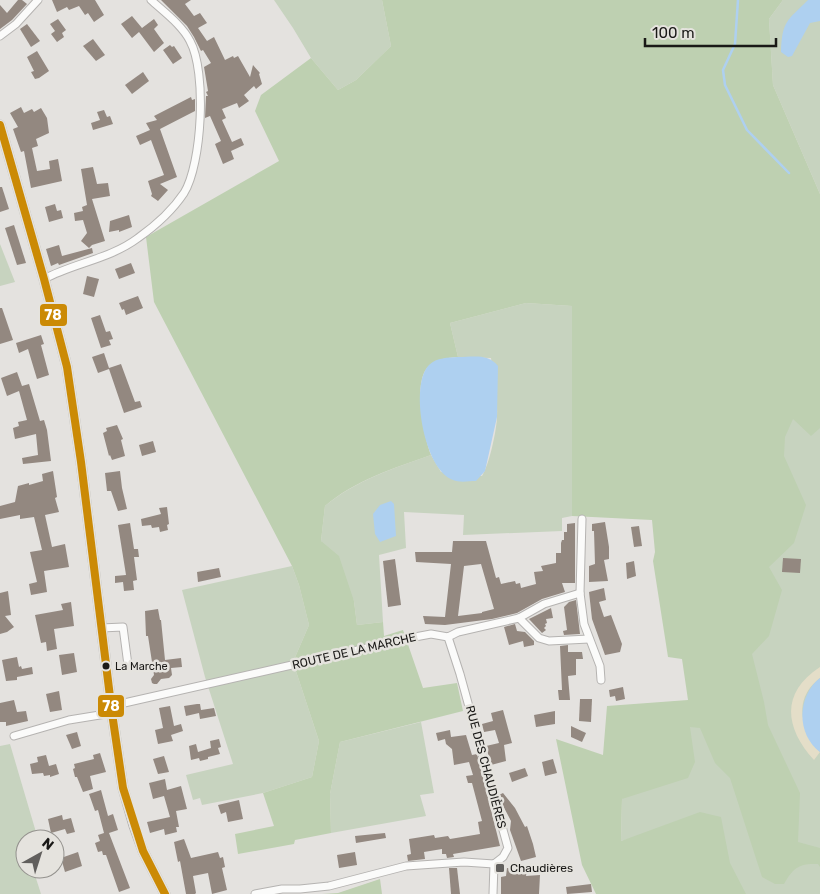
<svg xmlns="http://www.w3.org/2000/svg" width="820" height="894" viewBox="0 0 820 894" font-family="Rubik,sans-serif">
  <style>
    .green { fill: #c7d3bf }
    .forest { fill: #bed0b1 }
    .sand { fill: #e4dec8 }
    .water { fill: #aed0f0 }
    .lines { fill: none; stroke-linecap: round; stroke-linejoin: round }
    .stream { stroke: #aed0f0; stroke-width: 2.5 }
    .building { fill: #938880; fill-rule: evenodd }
    .minor-casing { stroke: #b5b3b1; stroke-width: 9 }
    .tertiary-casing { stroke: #b5b3b1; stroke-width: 11 }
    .minor { stroke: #fbfbfa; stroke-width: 7 }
    .tertiary { stroke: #fbfbfa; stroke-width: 9 }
    .bus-1-casing { stroke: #e5e3de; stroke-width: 11 }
    .bus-1 { stroke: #cb8a05; stroke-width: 8 }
    .bus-dot { fill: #1a1917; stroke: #e5e3de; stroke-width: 2 }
    .poi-dot { fill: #615f5d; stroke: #e5e3de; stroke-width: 2 }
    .labels { text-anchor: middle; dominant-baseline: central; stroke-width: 5; stroke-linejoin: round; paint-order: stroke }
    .bus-label { font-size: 11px; fill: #1a1917; stroke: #e5e3de; text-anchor: start }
    .street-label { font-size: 12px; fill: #1a1917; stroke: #e5e3de }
    .poi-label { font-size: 12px; fill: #1a1917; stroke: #e5e3de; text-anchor: start }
    .line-badge { stroke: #e5e3de; stroke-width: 2 }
    .badge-label { font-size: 14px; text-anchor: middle; font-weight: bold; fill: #fff }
  </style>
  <rect width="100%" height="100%" fill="#e4e2df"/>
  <!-- green -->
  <g class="green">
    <path d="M274,0H382L391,46L356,80L338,90L311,58L293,28Z"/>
    <path d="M783,0H820V194L773,85L769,19Z"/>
    <path d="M0,244L15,282L0,286Z"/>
    <path d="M526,303L572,306V516L562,518V531L463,535L464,515L404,512L406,548L379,555L383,622L357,625L354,601L321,541L325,506C355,481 394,468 431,455L441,472L482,476C489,466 497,429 497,416C498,397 493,377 491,358L458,357L450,323Z"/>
    <path d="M820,374V894H657L632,838L621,841L622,799L703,699L670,526Z"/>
    <path d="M292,566L299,585L309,625L293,662L319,741L312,777L263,793L202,805L200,798L193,800L186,775L233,764L205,677L182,590Z"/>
    <path d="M421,722L434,793L420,795L426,816L331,833L330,794L340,742Z"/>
    <path d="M10,744L38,839H25V869H33L41,894H0V746Z"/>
  </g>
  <!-- forest -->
  <g class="forest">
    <path d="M382,0H783L769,19L773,85L820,194V428L811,436L793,419L785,437L784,456L806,505L794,543L769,567L782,590L769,636L752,654L764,702L768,725L800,793L798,842L820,848V867L818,864C799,863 793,868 784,884H775L762,877L730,778L715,763L700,728L690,727L695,762L688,778L622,799L621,841L700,812L721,817L730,863L746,894H596L582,865L556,739L603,755L607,706L688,700L682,659L668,657L653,561L655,552L652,520L572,516V306L526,303L450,323L458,357C447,358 438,358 429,366C412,380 424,437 431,455C394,468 354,481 325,506L321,541L339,556L354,601L357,625L383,622L384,636L403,630L423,688L457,683L463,711L340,742L330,794L331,833L295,840L294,844L238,854L235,834L274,826L263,793L312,777L319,741L293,662L309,625L299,585L292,566L154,302L146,237L279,161L255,111L261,95L311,58L338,90L356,80L391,46Z"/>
    <path d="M380,879L382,894H322L338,893Z"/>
  </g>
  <!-- sand -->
  <path class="sand" d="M820,667V678C800,693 798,714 809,735C812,741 814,747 820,752L814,760C785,728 780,693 820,667Z"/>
  <!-- water -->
  <g class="water">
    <path d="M808,0H820V21L810,23L792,56L788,57L781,52C782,21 787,21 808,0Z"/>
    <path d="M458,357C473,357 488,353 498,366L497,417L485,471L476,481C469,481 460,483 453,480C424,470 409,385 429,365C437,357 448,358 458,357Z"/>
    <path d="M391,501L394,504L396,536L380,542L375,534L373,514L380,505Z"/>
    <path d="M820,678V752C796,734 797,696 820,678Z"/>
  </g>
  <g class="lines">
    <!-- stream -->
    <path class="stream" d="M738,0L735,44L723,70L725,85L747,130L789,173"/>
  </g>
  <!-- building -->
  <g class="building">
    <path d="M18,0H22L27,4L12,20L0,29V5L7,13Z"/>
    <path d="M52,0H95L104,15L94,22L88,13L85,15L79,6L69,10L67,7L57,12Z"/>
    <path d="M161,0H191L185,4L194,16L200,13L207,23L198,28L207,41L214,37L225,60L233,56L234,58L238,56L250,77L253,65L260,73L259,74L262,84L256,89L254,86L244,95L249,101L239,108L237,103L222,109L226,118L222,120L232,142L241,138L244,145L231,151L234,159L223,164L215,144L221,141L210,116L205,118L206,96H208L206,92L208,91L204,67L211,63L203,50L201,51L194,37L187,26Z"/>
    <path d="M132,16L142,28L154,19L158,25L154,29L164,43L154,52L139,32L132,38L121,24Z"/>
    <path d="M58,19L66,30L62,33L64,37L57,42L51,34L55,31L50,24Z"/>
    <path d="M27,24L40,41L31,47L20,29Z"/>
    <path d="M93,39L105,55L96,61L83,46Z"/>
    <path d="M170,45L172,47L174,46L182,58L173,64L163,50Z"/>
    <path d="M37,51L49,71L39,78L35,79L31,72L34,71L27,57Z"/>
    <path d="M143,72L149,81L132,94L125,85Z"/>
    <path d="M191,97L192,100L195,99V111L160,129L177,177L160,184L168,190L158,201L151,196L152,194L148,181L164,175L151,140L140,145L136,136L150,130L146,123L157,120L154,116Z"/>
    <path d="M21,107L24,113L32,109L34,112L41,108L47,118L49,133L36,139L38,146L32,148L37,171L50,169L49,161L58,159L62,181L31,188L24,151L21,152L13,129L18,127L10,113Z"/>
    <path d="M104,110L107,117L110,116L113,124L93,130L91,123L100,120L97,112Z"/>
    <path d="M93,167L97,184L108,183L110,196L92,199L105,241L92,245L89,248L81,241L87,233L83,220L75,221L74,213L83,211L82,207L87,205L81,169Z"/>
    <path d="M0,187H2L9,209L0,212Z"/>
    <path d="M55,204L57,211L61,210L63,218L49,222L45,207Z"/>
    <path d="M129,215L132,227L119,232V230L109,232L110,221Z"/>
    <path d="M14,225L26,263L17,265L5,228Z"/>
    <path d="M59,245L62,256L92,248L93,253L59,265L58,263L51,266L46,249Z"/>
    <path d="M131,263L135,273L119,279L115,269Z"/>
    <path d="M87,276L99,279L94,297L83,294Z"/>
    <path d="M138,296L143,308L126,315L124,309L122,310L119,303Z"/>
    <path d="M0,308H2L13,340L0,344Z"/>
    <path d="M100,315L106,332L110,331L113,339L109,340L111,345L101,348L91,318Z"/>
    <path d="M41,335L44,344L41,345L49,375L37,379L28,349L19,353L16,343Z"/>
    <path d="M104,353L109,368L121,364L135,402L140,401L142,407L124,413L109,369L98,373L92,357Z"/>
    <path d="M17,372L22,386L29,384L40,421L44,420L47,430L51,461L23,464L22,458L38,455L36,434L15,439L13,428L19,426L18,422L27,420L19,391L7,396L1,378Z"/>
    <path d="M117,425L123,439L121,440L125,456L112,460L110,455L109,456L103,433L107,431L106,428Z"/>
    <path d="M153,441L156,452L142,456L139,445Z"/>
    <path d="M53,471L57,497L55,498L59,512L45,515L52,547L65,544L69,567L44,571L47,592L31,595L29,584L37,582L30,552L42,550L34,517L20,519V515L0,519V506L15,502L18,486L29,483V485L43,481L42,474Z"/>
    <path d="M120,471L122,488L127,509L118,511L111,491H107L105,473Z"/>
    <path d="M167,507L169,524L167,525L168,530L160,532L159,527L152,528L151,525L142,526L141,519L161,514L159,508Z"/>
    <path d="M605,522L609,547V559L604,560L608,581L589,582V566L595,564L594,531H592V524Z"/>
    <path d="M130,523L134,549H138L139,557H134L137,580L133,581L134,590L124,591L123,582L115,583V576L126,575L118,525Z"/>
    <path d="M575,523V583H562L565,592L542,599L517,613L492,619L445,625L425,624L423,616L445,617L451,564L416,562L415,552H452L453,541H486L496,578L499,577L501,584L515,581L516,584L520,583L521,588L536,584L534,572L543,571L541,566L556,563V553H561V543L562,540H564V532H567V524ZM481,564L494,609L482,612V613L458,616L464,566Z"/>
    <path d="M639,526L642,546L634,547L631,527Z"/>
    <path d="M783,558L801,559L800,573L782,572Z"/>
    <path d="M395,559L401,605L388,607L383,561Z"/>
    <path d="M634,561L636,576L627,579L626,563Z"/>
    <path d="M219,568L221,577L198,582L197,572Z"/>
    <path d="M604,588L606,600L599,602L604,617L611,615L622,644L620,652L605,655L592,619L589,592Z"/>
    <path d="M8,591L11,615L5,616L14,627L7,632L0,634V593Z"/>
    <path d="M576,600L580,634L564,635L563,631L567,630L564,607L569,602Z"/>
    <path d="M71,602L74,626L54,629L57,649L47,651L46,642L41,643L35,615L63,610L61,604Z"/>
    <path d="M551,608L553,618L546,619L547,623L545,624L546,626L544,628L546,630L542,633L529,619Z"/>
    <path d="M158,609L160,620H161L165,660L181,658L182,667L171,668L172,675L169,678L161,679L157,684H154L152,683L151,679L154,675L148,636H146L145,611Z"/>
    <path d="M515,624L517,631L525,632L534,641V645L524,647L523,641L509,645L504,627Z"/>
    <path d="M568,645V652H582L583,659H576V675L568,676L570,700H559L558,690H562L560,646Z"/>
    <path d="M74,653L77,672L62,675L59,655Z"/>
    <path d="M17,657L19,667L21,666L22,669L32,667L33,674L17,677V680L6,681L2,660Z"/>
    <path d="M623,687L625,699L616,701L615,696L610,697L609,690Z"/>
    <path d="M59,691L62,710L50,712L46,694Z"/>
    <path d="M580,699H592L591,722L579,721Z"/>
    <path d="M14,700L17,712L26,711L28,721L6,726V722H0V703Z"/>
    <path d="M197,704H200L201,710L214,708L216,716L200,719L199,713L186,716L184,706Z"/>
    <path d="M170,706L174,726L181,724L183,731L171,735L173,741L158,744L155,730L163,728L159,708Z"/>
    <path d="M503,710L512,743L504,745L506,761L491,765L486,746L499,743L495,730L484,732L482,724L493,721L491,713Z"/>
    <path d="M555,711V724L536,727L534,715Z"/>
    <path d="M571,726L586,733L582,742L571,737Z"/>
    <path d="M450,730L451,737L466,735L472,755L477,754L500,846L453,854L454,857L447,858L446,854H442V849L424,852L425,859L408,861L407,855L411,854L409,839L434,835L435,838L448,836L450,839L480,834L478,822L482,821L472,783H468L466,776L473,775L469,762L454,765L452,749L446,744L445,739L438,741L436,733Z"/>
    <path d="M77,732L81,746L72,749L66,735Z"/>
    <path d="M219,739L221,747L218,748L220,754L208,757V759L200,761L199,758L191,760L189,746L196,744L198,752L211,748L210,741Z"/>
    <path d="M100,753L106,772L90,776L93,789L83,792L77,777H75L73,769L75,768L74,764L94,759L93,755Z"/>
    <path d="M46,755L49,766L56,764L59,774L50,777V775L44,776L43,773L32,774L30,764L38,762L37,757Z"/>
    <path d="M164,756L169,772L158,774L153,759Z"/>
    <path d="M553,759L557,773L545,776L542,762Z"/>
    <path d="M525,768L528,776L512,782L509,773Z"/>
    <path d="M165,779L167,790L181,786L187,809L176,811L179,827H176L177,832L165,835L164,829L150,833L147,822L170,817L164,796L153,799L149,783Z"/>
    <path d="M101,790L108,816L113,814L118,830L109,833L130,888L119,892L106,855H103L102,851L98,852L95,843L100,841L98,835L104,833L98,810L95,811L89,794Z"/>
    <path d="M503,793L515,808L525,827L527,826L533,844L536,857L521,861L510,830L511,821L501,802L499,795Z"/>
    <path d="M239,800L243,819L228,822L226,812L221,814L218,805Z"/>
    <path d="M62,815L63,820L71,818L75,832L67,834L65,829L51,833L48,819Z"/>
    <path d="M385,833L386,838L356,843L355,836Z"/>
    <path d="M184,839L191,858L218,852L220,858L223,857L225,867L222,868L227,890L212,894L208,873L193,876L196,893L195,894H186L180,861L178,862L174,842Z"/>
    <path d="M78,852L82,866L65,872L61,858Z"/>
    <path d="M355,852L357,865L339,868L337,855Z"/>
    <path d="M449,868H457L460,894H451Z"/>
    <path d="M507,868L527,870L526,876L540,875L539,894H501V877L506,876Z"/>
    <path d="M591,884L592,892L567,894L566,887Z"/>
  </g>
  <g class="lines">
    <!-- minor casing -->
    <g class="minor-casing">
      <g id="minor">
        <path d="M0,36L16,24L38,0"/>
        <path d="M44,279C74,263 110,259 138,238C155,226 172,211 184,193C202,164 207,72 190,41C182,25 164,12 151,0"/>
        <path d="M582,519L580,593L584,624L600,666L601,680"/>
        <path d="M519,618L539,638L549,641L589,639"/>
        <path d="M101,628L123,627L128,665"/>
        <path d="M448,637L460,674L508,848L503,857L494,864"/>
        <path d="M111,706L415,637L431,634L448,637L458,632L519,618L544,604L580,593"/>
        <path d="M14,736L69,720L112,713"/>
        <path d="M255,894L282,889H300L329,886L406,866L464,862L494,864"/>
        <path d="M493,894L494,864"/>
      </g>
    </g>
    <!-- tertiary casing -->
    <g class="tertiary-casing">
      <path id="tertiary" d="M0,125L44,279L67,367L81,462L112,713L123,788L134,826L143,851L165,894"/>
    </g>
    <!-- minor -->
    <use href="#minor" class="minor"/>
    <!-- tertiary -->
    <use href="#tertiary" class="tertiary"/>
    <!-- bus-1 casing -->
    <g class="bus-1-casing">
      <path id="bus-1" d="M0,125L44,279L67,367L81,462L112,713L123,788L143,851L165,894"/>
    </g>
    <!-- bus-1 -->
    <use href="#bus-1" class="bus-1"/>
  </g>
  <!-- markers -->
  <circle class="bus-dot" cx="106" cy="666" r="4.5"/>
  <rect class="poi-dot" x="495" y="863" width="10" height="10" rx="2.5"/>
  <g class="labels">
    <!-- bus labels -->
    <g class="bus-label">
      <text x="115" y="666">La Marche</text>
    </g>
    <!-- street labels -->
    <g class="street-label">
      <text transform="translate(354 651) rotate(-13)">ROUTE DE LA MARCHE</text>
      <text transform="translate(486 767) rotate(75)">RUE DES CHAUDIÈRES</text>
    </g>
    <!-- poi labels -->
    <g class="poi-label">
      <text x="510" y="868">Chaudières</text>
    </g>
  </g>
  <g class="line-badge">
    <rect x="39" y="303" width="29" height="24" rx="5" fill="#cb8a05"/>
    <rect x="97" y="694" width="28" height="24" rx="5" fill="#cb8a05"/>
  </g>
  <g class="badge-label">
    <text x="53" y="320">78</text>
    <text x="111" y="711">78</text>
  </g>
  <!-- north arrow -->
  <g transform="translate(40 854) rotate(39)"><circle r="24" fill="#e5e3de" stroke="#94928e"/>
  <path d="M0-4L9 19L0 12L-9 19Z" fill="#615f5d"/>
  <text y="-8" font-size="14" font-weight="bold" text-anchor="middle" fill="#1a1917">N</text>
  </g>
  <!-- scale -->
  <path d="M645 38v8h131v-8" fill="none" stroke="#1a1917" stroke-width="2.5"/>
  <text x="652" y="38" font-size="15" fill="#1a1917" stroke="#e5e3de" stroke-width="4" paint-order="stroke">100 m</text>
</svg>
